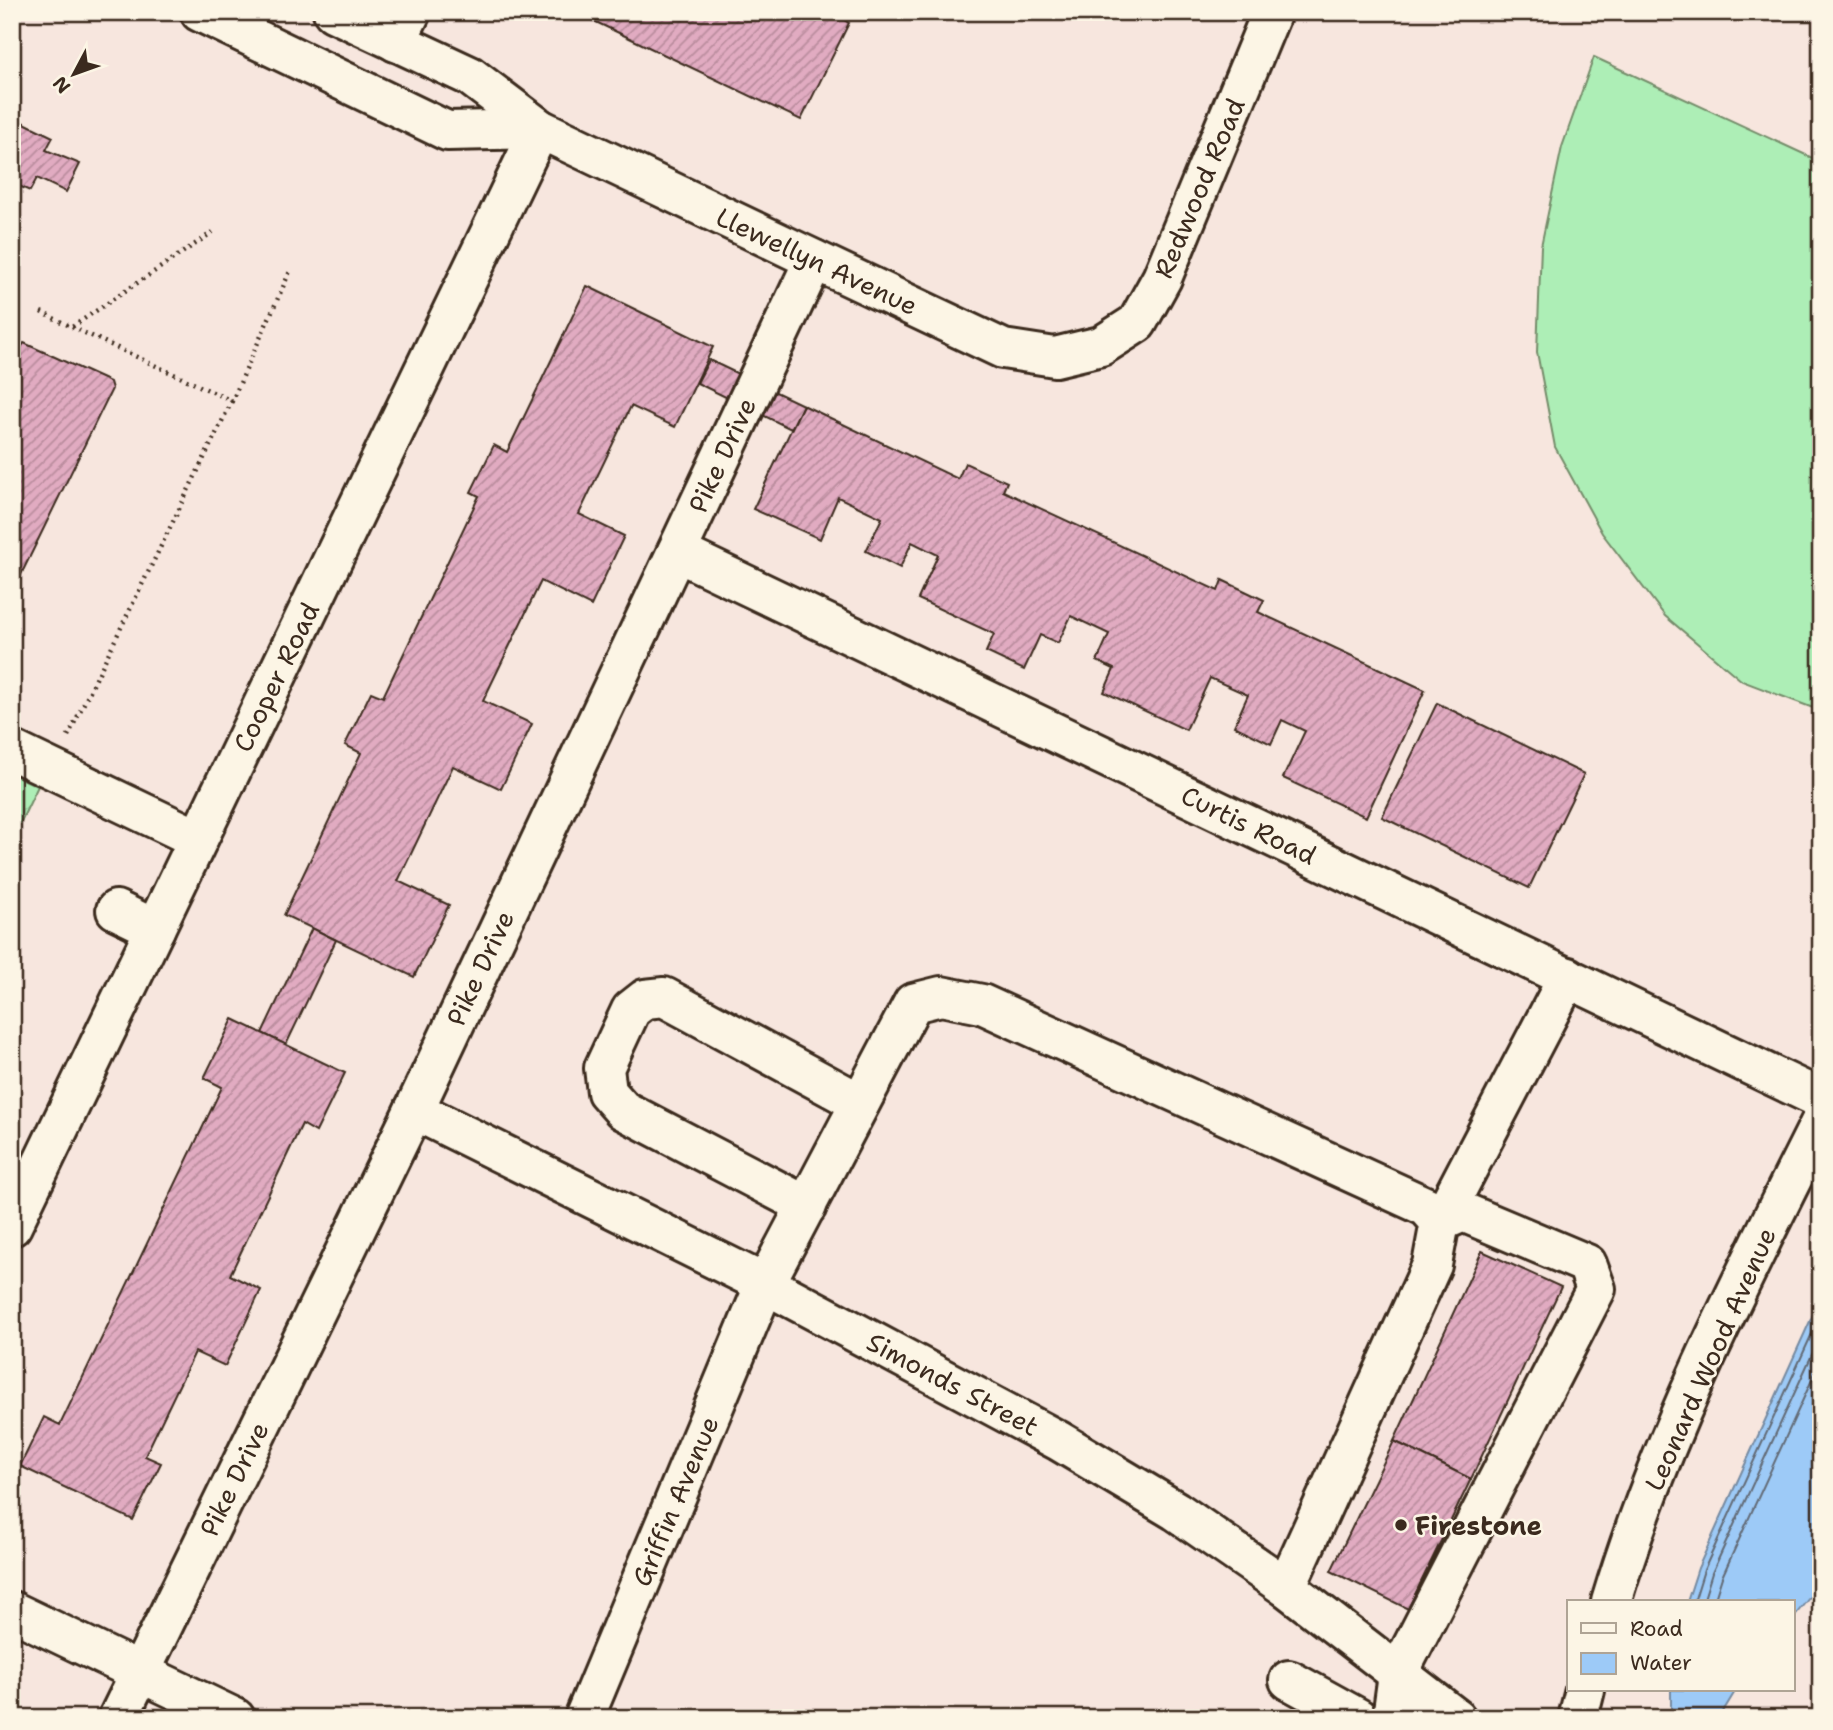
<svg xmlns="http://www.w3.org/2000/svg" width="1833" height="1730" viewBox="0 0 1833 1730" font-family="'Shantell Sans',sans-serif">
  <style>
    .park { fill: url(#park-crowns); stroke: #748c6a; stroke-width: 2 }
    .pitch { fill: #adeeb6; stroke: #748c6a; stroke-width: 2 }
    .water { fill: #9dcaf7; stroke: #768aa0; stroke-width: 2 }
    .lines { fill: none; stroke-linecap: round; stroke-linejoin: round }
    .shore { stroke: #626a75; stroke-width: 2 }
    .building { fill: url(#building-hatch); stroke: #3b2a1e; stroke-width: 2 }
    .minor-casing { stroke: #3b2a1e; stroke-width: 44 }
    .path { stroke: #3b2a1e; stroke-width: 4.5; stroke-dasharray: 2 5; stroke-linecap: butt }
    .minor { stroke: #fcf5e5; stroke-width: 38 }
    .poi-dot { fill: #3b2a1e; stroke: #fcf5e5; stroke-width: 2.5 }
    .labels { text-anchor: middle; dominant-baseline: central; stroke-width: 5; stroke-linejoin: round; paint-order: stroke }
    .street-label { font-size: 26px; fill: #3b2a1e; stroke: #fcf5e5 }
    .poi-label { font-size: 26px; font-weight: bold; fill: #3b2a1e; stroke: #fcf5e5; text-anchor: start }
  </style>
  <defs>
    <pattern id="park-crowns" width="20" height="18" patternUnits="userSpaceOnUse" patternTransform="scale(1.75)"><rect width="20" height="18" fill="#adeeb6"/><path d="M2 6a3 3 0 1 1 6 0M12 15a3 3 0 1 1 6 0" fill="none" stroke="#96cc9c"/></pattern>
    <pattern id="building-hatch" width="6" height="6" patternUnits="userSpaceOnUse" patternTransform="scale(1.75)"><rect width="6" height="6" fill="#e1abc1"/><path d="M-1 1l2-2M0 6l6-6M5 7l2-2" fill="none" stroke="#b88b9c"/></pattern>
  </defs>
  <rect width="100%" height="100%" fill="#f7e6de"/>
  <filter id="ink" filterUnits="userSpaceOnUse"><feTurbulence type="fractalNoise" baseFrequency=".0143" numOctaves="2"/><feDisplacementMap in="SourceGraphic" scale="14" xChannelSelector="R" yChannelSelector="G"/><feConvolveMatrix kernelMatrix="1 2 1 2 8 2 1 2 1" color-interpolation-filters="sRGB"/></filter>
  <g filter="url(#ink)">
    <!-- park -->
    <path class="park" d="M12,774L38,786L12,840Z"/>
    <!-- pitch -->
    <path class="pitch" d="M1594,57L1821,162V711L1742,681L1665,616L1602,533L1555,447L1537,352L1541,246L1562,147Z"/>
    <!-- water -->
    <g class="water">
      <path d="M1821,1297V1583L1793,1618V1602H1687L1698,1568Z"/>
      <path d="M1671,1690H1736L1719,1718H1671Z"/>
    </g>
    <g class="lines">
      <!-- shore -->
      <g class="shore">
        <path d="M1694,1602L1704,1570L1821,1314"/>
        <path d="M1703,1602L1712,1573L1821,1335"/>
        <path d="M1714,1602L1722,1577L1821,1360"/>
      </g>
    </g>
    <!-- building -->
    <g class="building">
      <path d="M575,12H830L849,23L801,120Z"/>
      <path d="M12,117L53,137L46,150L80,164L66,192L37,178L30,191L12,183Z"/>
      <path d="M587,286L713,347L675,427L631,406L579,514L624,536L591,606L541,581L483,701L532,724L501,789L453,766L398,881L449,905L414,977L284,915L361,753L345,745L371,692L383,697L479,496L471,492L494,445L507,452Z"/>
      <path d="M24,343L110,382L112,389L12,593V361Z"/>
      <path d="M709,360L803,405L791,429L697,383Z"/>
      <path d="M803,405L958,479L965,463L1007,482L1003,491L1218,591L1222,580L1264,600L1258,612L1425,690L1366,817L1283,778L1305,731L1282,720L1271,744L1234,726L1248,695L1210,678L1186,730L1104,692L1114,669L1097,661L1109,634L1071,616L1058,643L1040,635L1024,670L986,652L994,634L918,599L938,555L912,542L900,568L866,551L882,518L838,497L820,539L753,509Z"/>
      <path d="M1437,703L1584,774L1529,888L1382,817Z"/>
      <path d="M312,928L336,940L286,1045L262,1033Z"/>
      <path d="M233,1019L345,1073L316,1132L302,1124L230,1275L261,1290L225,1366L195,1352L145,1456L161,1463L133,1520L20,1466L44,1417L60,1425L222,1087L204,1078Z"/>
      <path d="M1482,1251L1561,1287L1471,1479L1394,1441Z"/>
      <path d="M1394,1441L1471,1479L1408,1609L1331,1571Z"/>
    </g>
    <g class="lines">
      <!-- minor casing -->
      <g class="minor-casing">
        <g id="minor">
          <path d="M200,12L447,131L540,129"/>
          <path d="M333,12L470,76L540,129L800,253L1003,349L1055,357L1101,346L1137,323L1162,278L1272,12"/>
          <path d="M396,42L411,12"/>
          <path d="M677,552L1821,1099"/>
          <path d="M12,750L198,839"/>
          <path d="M116,910L155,929"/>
          <path d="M414,1110L765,1284L1059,1441L1176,1511L1286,1587L1456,1718"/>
          <path d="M807,1206L623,1110L607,1092L604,1068L631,1010L645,999L664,997L860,1103"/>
          <path d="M1440,1222L1568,977"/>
          <path d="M12,1226L540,129"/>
          <path d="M1611,1602C1661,1435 1743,1277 1821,1121"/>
          <path d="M12,1611L235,1718"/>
          <path d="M1289,1680L1358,1718"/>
          <path d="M118,1718L414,1110L814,260"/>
          <path d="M584,1718L765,1284L913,1003L941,996L982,1004L1427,1207L1440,1222L1432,1265L1286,1587"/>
          <path d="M1392,1718L1398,1674L1596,1289L1587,1264L1463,1212L1440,1222"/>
          <path d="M1578,1718L1585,1690"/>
        </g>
      </g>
      <!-- path -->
      <g class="path">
        <path d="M41,312L72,327L213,232"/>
        <path d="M72,327L232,401L291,269"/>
        <path d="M68,736L232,401"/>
      </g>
      <!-- minor -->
      <use href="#minor" class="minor"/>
    </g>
  </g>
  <!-- markers -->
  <circle class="poi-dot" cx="1401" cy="1525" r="7"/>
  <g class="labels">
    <!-- street labels -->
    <g class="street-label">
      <text transform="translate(1199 188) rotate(-67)">Redwood Road</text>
      <text transform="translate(817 261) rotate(25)">Llewellyn Avenue</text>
      <text transform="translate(722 455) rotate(-65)">Pike Drive</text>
      <text transform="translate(276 677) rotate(-64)">Cooper Road</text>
      <text transform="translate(1249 825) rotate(26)">Curtis Road</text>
      <text transform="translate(480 968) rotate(-65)">Pike Drive</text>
      <text transform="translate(1710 1359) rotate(-66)">Leonard Wood Avenue</text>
      <text transform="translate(953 1384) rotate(28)">Simonds Street</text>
      <text transform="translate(234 1479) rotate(-64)">Pike Drive</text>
      <text transform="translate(675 1501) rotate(-67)">Griffin Avenue</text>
    </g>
    <!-- poi labels -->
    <g class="poi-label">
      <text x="1415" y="1525">Firestone</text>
    </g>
  </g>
  <!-- margin -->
  <rect width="1833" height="1730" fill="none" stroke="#fcf5e5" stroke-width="42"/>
  <rect x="21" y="21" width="1791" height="1688" fill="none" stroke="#3b2a1e" stroke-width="2.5" filter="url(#ink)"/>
  <!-- legend -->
  <rect x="1567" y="1600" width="228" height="91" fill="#fcf5e5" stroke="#afa495" stroke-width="2"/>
  <rect x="1581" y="1623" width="35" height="10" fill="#fcf5e5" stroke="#afa495" stroke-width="2"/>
  <text x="1630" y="1636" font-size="21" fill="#3b2a1e">Road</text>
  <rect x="1581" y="1653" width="35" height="21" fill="#9dcaf7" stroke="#afa495" stroke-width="2"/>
  <text x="1630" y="1670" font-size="21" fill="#3b2a1e">Water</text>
  <!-- north arrow -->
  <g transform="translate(74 74) rotate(229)" stroke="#fcf5e5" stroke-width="5" paint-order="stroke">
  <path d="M0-5L12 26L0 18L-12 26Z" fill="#3b2a1e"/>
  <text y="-10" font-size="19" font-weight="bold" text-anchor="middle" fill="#3b2a1e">N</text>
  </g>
</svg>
